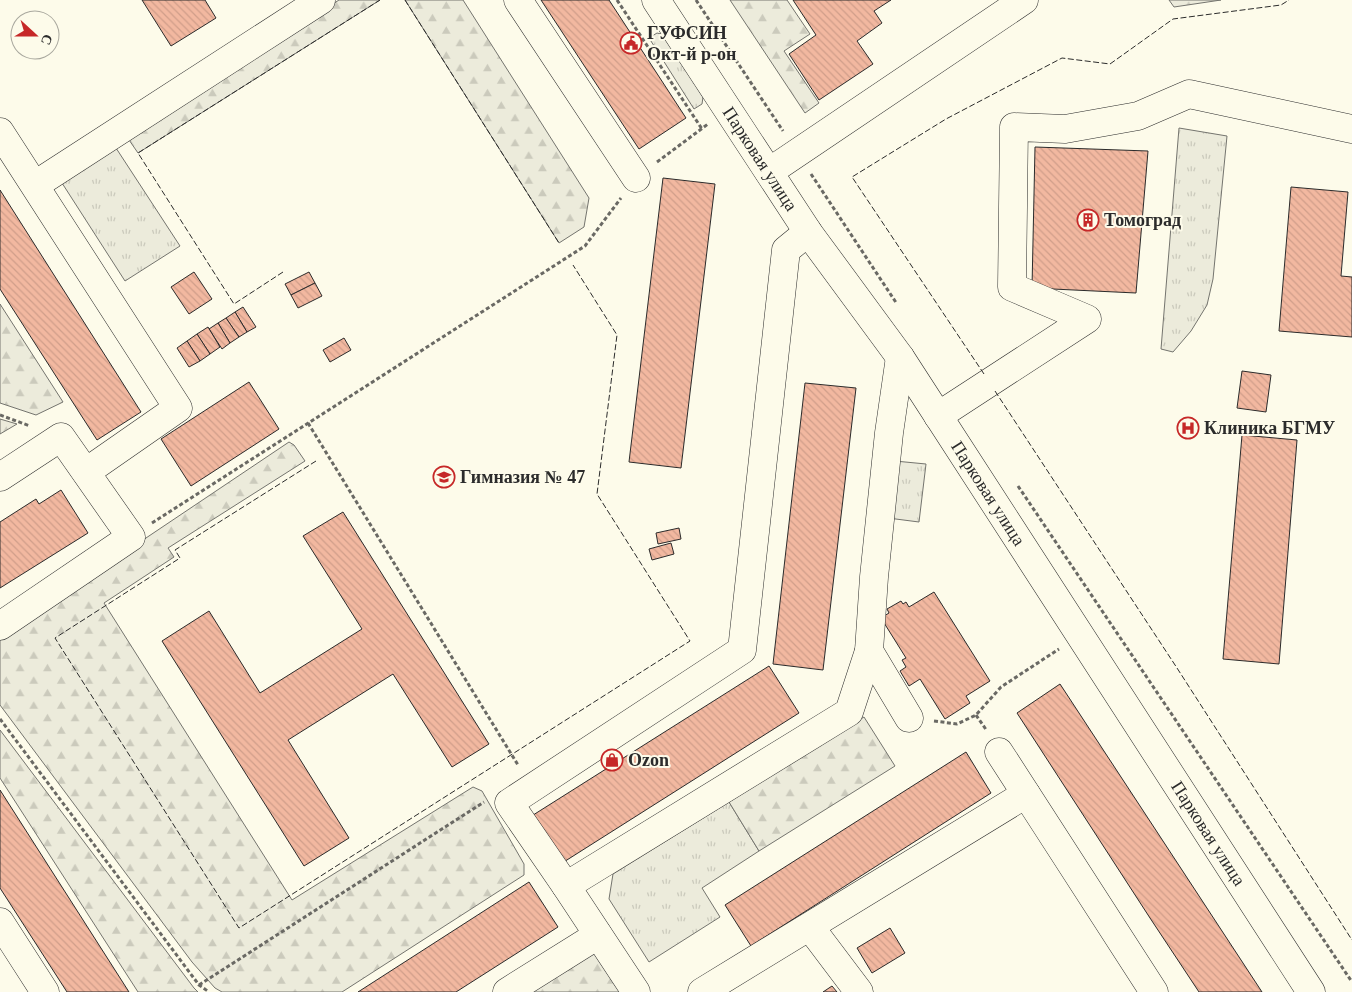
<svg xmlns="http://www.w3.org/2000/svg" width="1352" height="992" viewBox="0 0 1352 992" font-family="'Times New Roman',serif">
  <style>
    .grass { fill: url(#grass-tufts); stroke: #74746e }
    .forest { fill: url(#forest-firs); stroke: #74746e }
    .building { fill: url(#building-back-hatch); stroke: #2b2b2b }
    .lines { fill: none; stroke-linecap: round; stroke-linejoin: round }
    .minor-casing { stroke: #2b2b2b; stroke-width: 29 }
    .path { stroke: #6a6964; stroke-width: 3; stroke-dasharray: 4 2.5; stroke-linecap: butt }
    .minor { stroke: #fdfbea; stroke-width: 28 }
    .fence { stroke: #2b2b2b; stroke-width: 1; stroke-dasharray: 6 2.5; stroke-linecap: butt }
    .labels { text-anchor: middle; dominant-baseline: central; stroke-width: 4; stroke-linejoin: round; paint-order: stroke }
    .poi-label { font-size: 18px; font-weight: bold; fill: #2b2b2b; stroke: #fdfbea; text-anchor: start }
    .street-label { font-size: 18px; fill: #2b2b2b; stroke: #fdfbea }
  </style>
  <defs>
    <pattern id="grass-tufts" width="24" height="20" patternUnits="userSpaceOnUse" patternTransform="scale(1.25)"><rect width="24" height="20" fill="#ecebdb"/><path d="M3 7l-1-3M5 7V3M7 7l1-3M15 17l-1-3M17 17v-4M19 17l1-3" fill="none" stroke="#cbcabc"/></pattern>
    <pattern id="forest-firs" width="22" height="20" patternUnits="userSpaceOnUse" patternTransform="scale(1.25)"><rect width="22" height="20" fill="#ecebdb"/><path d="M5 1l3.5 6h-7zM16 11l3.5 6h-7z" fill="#cbcabc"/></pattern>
    <pattern id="building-back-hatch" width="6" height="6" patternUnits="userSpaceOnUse" patternTransform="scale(1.25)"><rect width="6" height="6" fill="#f2b8a0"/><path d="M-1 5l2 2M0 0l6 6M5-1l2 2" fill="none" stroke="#d09e8a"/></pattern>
  </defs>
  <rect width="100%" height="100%" fill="#fdfbea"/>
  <!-- grass -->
  <g class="grass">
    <path d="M657,33L665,35L703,97L702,104L694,109L649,38Z"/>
    <path d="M1179,128L1227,136L1213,279L1207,305L1191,331L1173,352L1161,349Z"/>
    <path d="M116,148L180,246L125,281L62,183Z"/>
    <path d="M895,461L926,464L919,522L888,518Z"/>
    <path d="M729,802L759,851L702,888L720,917L649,962L609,899L613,874Z"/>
  </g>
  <!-- forest -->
  <g class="forest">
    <path d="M339,0H380L138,153L127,137Z"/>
    <path d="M405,0H463L589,198L584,227L559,243Z"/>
    <path d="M730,0H787L810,34L784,51L819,103L805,113Z"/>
    <path d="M1169,0H1221L1174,7Z"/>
    <path d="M0,304L63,402L36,415L0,403Z"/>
    <path d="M0,419L17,424L0,434Z"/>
    <path d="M289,442L294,445L305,461L168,548L174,557L104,603L292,900L473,787L482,791L524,864V875L342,992H222L215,988L192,962L0,705V636Z"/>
    <path d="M864,717L895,766L759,851L729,802Z"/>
    <path d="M0,730L194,988L198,992H138L0,778Z"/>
    <path d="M593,947L623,990L619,992H523Z"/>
  </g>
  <!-- building -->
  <g class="building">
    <path d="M142,0H205L216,18L171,46Z"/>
    <path d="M541,0H609L686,118L639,149Z"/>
    <path d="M793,0H891L874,11L882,23L857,41L873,64L819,100L789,54L816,35Z"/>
    <path d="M1035,147L1148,151L1136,293L1032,288Z"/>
    <path d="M663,178L715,184L681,468L629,462Z"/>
    <path d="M1291,187L1348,192L1341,276L1352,277V337L1279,331Z"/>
    <path d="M0,190L141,412L97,440L0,289Z"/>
    <path d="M194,272L212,299L189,314L171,287Z"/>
    <path d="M309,272L315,283L291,295L285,284Z"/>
    <path d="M315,283L322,296L298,308L291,295Z"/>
    <path d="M243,307L256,327L247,332L235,312Z"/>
    <path d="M235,312L247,332L239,337L226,318Z"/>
    <path d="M226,318L239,337L230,343L218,323Z"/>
    <path d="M218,323L230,343L222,349L209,329Z"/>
    <path d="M208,327L220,347L210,354L197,334Z"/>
    <path d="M197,334L210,354L200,361L187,341Z"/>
    <path d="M344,338L351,350L330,362L323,350Z"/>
    <path d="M187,341L200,361L189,367L177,348Z"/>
    <path d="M1242,371L1271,375L1266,412L1237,408Z"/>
    <path d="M249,382L279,429L191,486L161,439Z"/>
    <path d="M805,383L856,388L823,670L773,664Z"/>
    <path d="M1242,435L1297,440L1279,664L1223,659Z"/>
    <path d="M61,490L88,533L0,588V522L36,499L39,504Z"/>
    <path d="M343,512L489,744L452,767L393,674L288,740L349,838L304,866L162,641L209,611L260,693L362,629L303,536Z"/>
    <path d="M679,528L681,539L658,544L656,533Z"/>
    <path d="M671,543L674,554L652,560L649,549Z"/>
    <path d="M934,592L990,681L966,696L970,703L945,719L920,679L909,686L900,671L906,667L902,660L906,658L881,618L889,613L887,609L901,601L903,604L906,602L909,607Z"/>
    <path d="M769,666L799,713L559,865L530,817Z"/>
    <path d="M1060,684L1262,992H1199L1150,918L1017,713Z"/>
    <path d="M966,752L991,793L751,946L725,905Z"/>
    <path d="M0,790L129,992H67L0,888Z"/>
    <path d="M529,882L558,927L456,992H358Z"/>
    <path d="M890,928L905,953L872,973L857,948Z"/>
    <path d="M832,986L837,992H823Z"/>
  </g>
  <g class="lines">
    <!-- minor casing -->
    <g class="minor-casing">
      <g id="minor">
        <path d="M518,0L636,178"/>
        <path id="s1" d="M656,0L808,232L900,357L1311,992"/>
        <path d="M0,132L178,408L86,472"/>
        <path d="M769,172L1024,0"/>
        <path d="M35,185L321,0"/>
        <path d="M900,357L889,433L874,577L869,651L909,718"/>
        <path d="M938,416L1087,319L1012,287L1014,127L1065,129L1138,116L1189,94L1352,129"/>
        <path d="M0,477L61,437L131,537L0,626"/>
        <path d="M999,752L1154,992"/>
        <path d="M566,886L849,712L869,651"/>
        <path d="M0,922L45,992"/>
        <path d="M810,927L859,992"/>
        <path d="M507,992L598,935"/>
        <path d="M636,992L566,886L509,803L742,650L786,250L808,232"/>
        <path d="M702,992L1026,794"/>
      </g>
    </g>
    <!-- path -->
    <g class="path">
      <path d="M617,0L702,129"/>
      <path d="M696,0L783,131"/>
      <path d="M657,162L708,124"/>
      <path d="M811,174L897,304"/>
      <path d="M0,415L30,426"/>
      <path d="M308,423L518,765"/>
      <path d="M1018,486L1352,982"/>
      <path d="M152,523L585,246L621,198"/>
      <path d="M976,715L987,731"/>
      <path d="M0,719L199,985L209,992"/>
      <path d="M934,721L957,724L976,715L1001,687L1059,649"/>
      <path d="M199,985L484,802"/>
    </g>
    <!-- minor -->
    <use href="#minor" class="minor"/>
    <!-- fence -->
    <g class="fence">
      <path d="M405,0L559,243"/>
      <path d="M283,272L234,304L138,153L380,0"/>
      <path d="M984,374L852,177L946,119L1062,58L1110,64L1173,19L1281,5L1289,0"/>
      <path d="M995,391L1177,668L1352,940"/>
      <path d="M316,461L175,550L180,558L55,638L239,928L690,641L597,494L617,335L573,265"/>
    </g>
  </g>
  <!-- icons -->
  <defs>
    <g id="civic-ring" transform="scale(1.125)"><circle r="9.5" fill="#fdfbea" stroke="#c62828" stroke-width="1.5"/><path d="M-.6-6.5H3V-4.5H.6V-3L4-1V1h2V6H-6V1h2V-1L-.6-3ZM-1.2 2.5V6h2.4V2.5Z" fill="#c62828"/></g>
    <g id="building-ring" transform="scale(1.125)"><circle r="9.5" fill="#fdfbea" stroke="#c62828" stroke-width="1.5"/><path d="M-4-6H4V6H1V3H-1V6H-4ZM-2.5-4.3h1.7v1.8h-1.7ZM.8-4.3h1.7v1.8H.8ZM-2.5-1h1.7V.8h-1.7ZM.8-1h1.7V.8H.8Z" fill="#c62828"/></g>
    <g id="hospital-ring" transform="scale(1.125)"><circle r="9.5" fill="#fdfbea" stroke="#c62828" stroke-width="1.5"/><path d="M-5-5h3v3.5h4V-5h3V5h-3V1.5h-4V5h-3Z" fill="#c62828"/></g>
    <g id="school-ring" transform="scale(1.125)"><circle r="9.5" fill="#fdfbea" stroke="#c62828" stroke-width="1.5"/><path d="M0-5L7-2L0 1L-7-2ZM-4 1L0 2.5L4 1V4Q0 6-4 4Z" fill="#c62828"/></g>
    <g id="shop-ring" transform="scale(1.125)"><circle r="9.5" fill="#fdfbea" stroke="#c62828" stroke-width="1.5"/><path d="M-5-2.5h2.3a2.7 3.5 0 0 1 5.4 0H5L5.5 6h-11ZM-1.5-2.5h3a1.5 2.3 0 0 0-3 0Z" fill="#c62828"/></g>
  </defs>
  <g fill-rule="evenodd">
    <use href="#civic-ring" x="631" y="43"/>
    <use href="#building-ring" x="1088" y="220"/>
    <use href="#hospital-ring" x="1188" y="428"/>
    <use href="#school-ring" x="444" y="477"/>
    <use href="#shop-ring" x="612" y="760"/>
  </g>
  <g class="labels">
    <!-- poi labels -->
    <g class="poi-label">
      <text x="647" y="33">ГУФСИН<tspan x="647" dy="21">Окт-й р-он</tspan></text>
      <text x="1104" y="220">Томоград</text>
      <text x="1204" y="428">Клиника БГМУ</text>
      <text x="460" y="477">Гимназия № 47</text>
      <text x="628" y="760">Ozon</text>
    </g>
    <!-- street labels -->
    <g class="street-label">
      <text stroke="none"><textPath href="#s1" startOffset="190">Парковая улица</textPath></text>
      <text stroke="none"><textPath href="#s1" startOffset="595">Парковая улица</textPath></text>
      <text stroke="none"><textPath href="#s1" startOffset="1000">Парковая улица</textPath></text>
    </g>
  </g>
  <!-- north arrow -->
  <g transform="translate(35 35) rotate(111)"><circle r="24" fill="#fdfbea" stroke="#a9a89e"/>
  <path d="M0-4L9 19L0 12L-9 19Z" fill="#c62828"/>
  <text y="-8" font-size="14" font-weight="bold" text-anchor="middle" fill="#2b2b2b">С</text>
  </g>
</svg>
